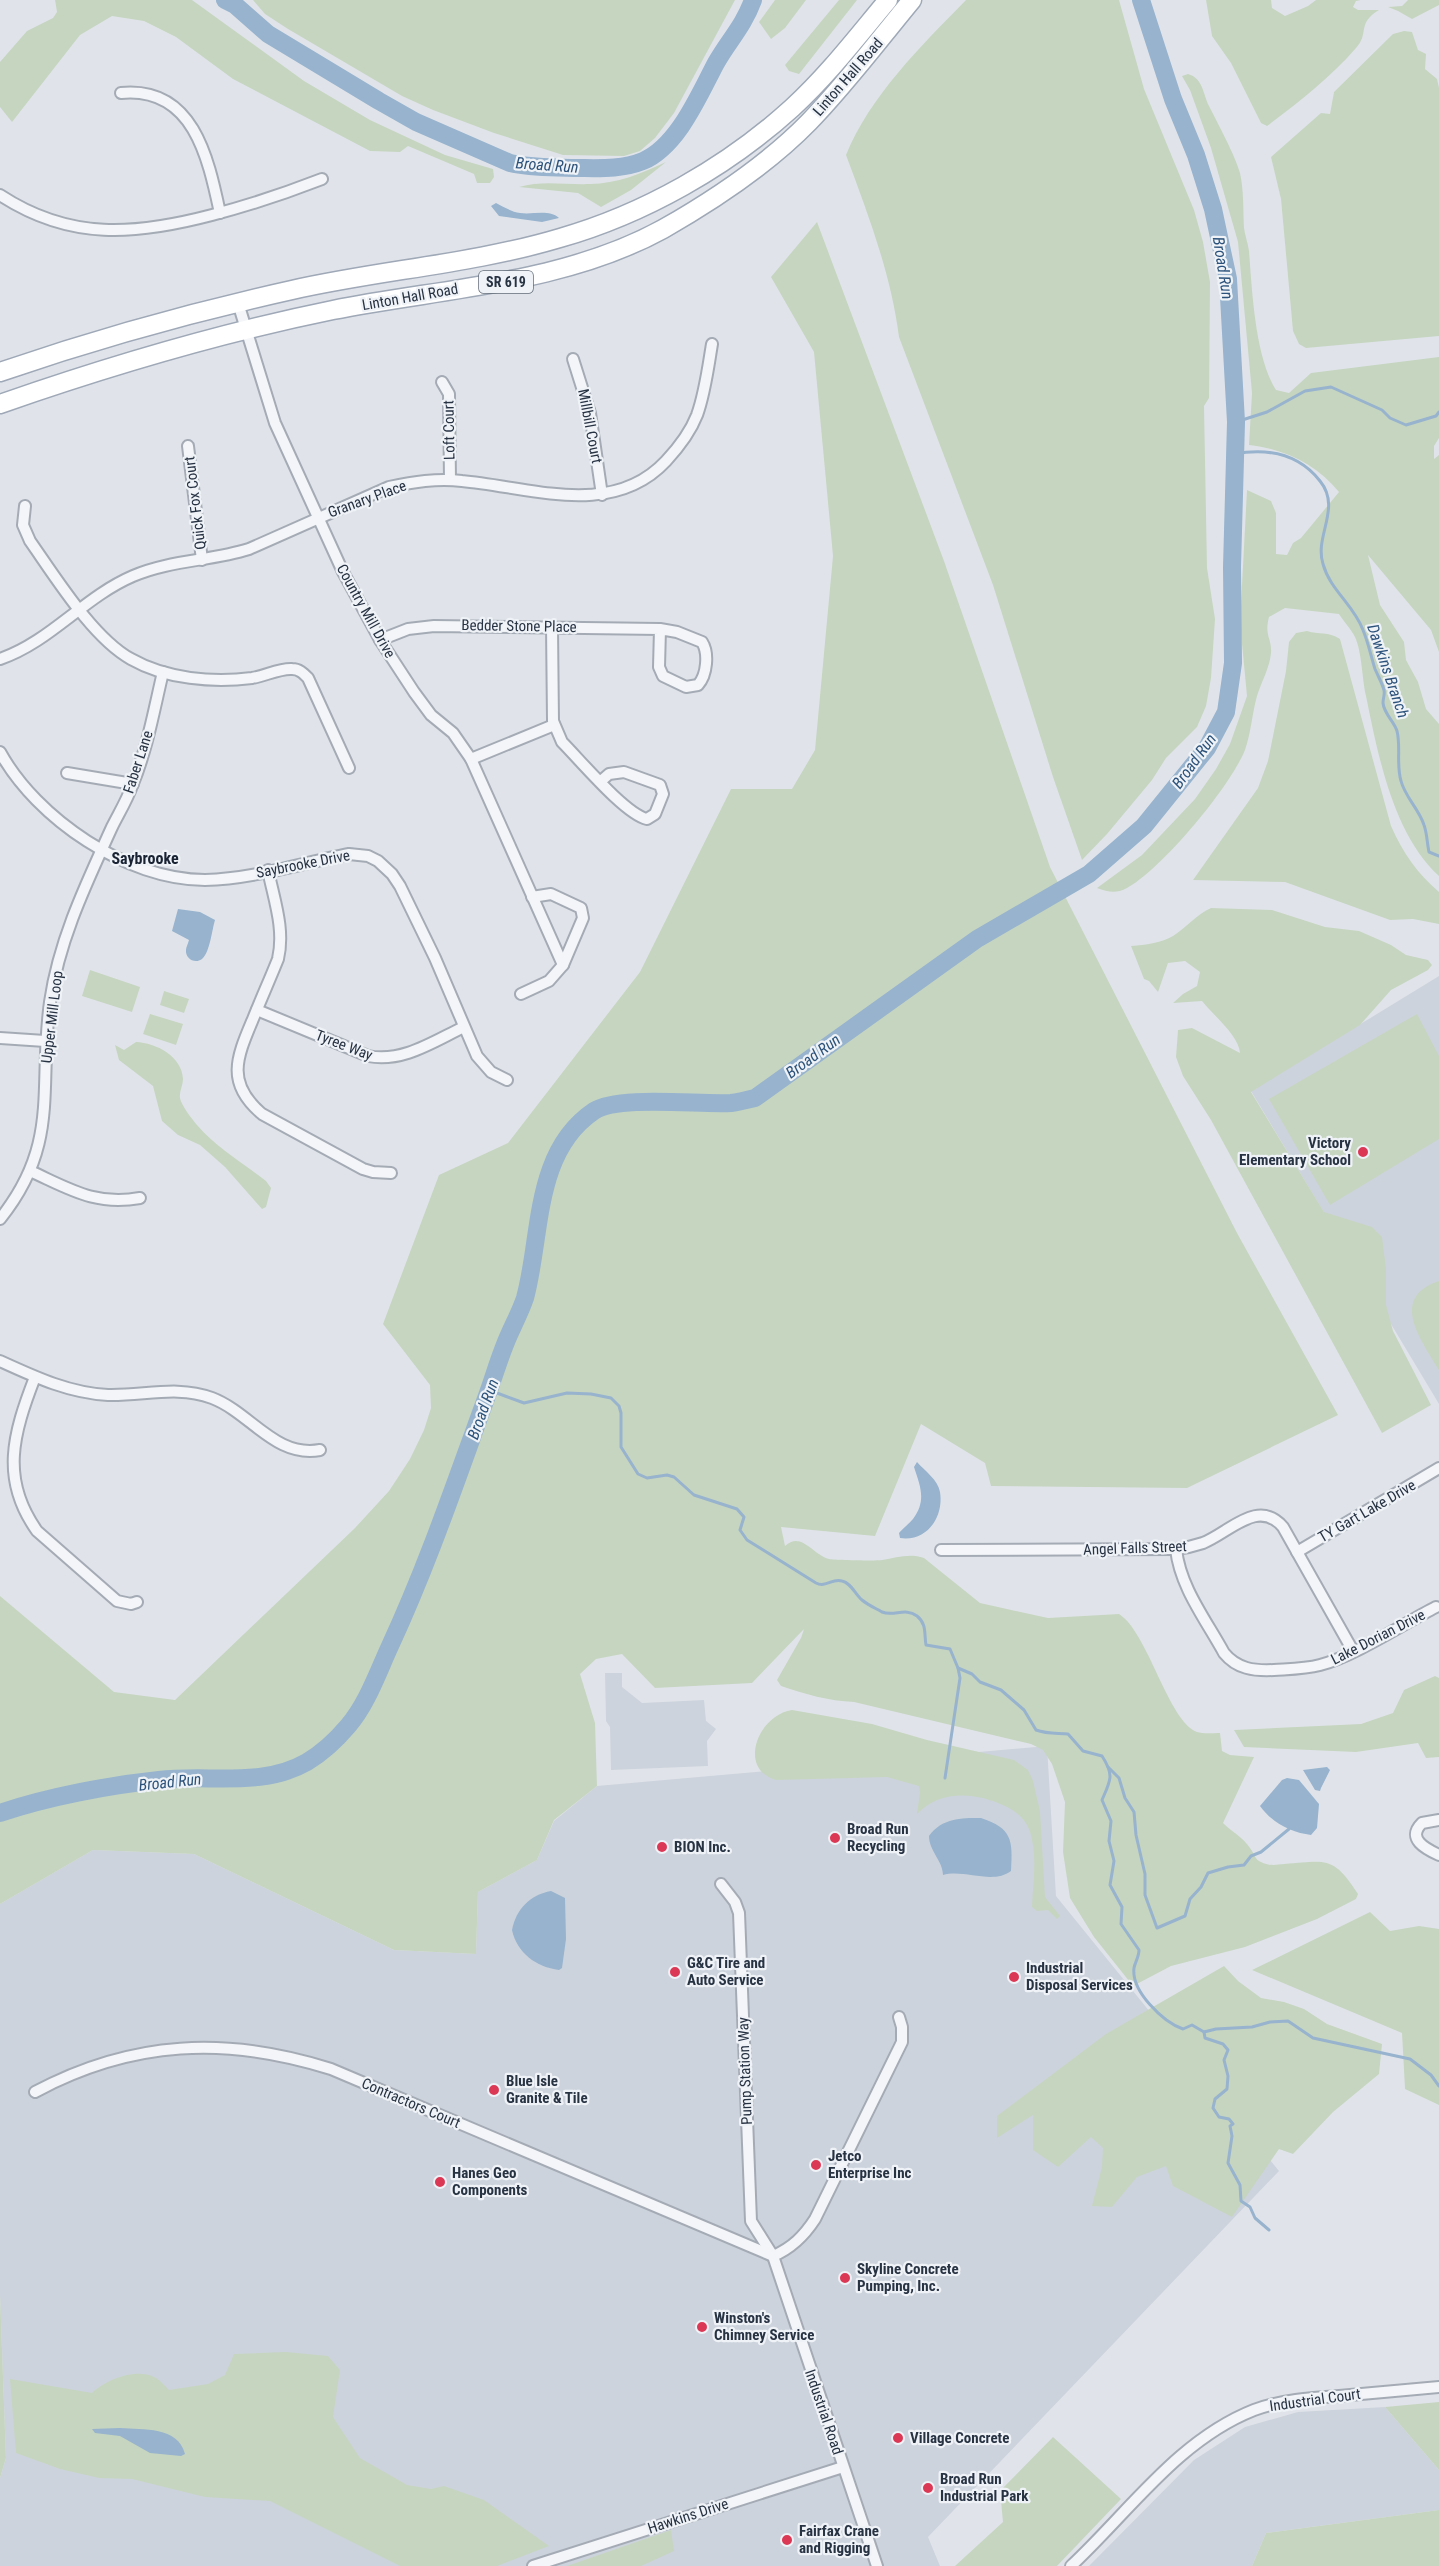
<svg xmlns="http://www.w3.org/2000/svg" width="1439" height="2566" viewBox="0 0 1439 2566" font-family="'Roboto Condensed',sans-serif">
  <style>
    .built { fill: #cdd3dc }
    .green { fill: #c6d5c0 }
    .water { fill: #97b3ce }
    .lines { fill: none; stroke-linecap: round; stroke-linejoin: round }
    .stream { stroke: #97b3ce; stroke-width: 3 }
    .river { stroke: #97b3ce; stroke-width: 18 }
    .street-casing { stroke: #a5abb5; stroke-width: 14 }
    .primary-casing { stroke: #9ea8b7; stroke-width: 21 }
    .street { stroke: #f3f5f8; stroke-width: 10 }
    .primary { stroke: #fff; stroke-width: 18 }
    .poi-dot { fill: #db3855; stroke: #eff3f7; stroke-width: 2 }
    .labels { text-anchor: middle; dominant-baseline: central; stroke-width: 4.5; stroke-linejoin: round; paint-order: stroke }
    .shield { fill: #eff3f7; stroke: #636c79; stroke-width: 1.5 }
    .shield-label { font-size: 14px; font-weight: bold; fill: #273243 }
    .street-label { font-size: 15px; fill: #273243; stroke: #eff3f7 }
    .poi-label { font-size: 15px; font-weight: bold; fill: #273243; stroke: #eff3f7; text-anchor: start }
    .water-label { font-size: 16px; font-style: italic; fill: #2c527b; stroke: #eff3f7 }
    .neighbourhood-label { font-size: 16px; font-weight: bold; fill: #192334; stroke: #eff3f7 }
  </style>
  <rect width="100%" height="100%" fill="#e0e4ea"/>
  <!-- built -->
  <g class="built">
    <path d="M1439,976V1404L1251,1091Z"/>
    <path d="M605,1673H622V1687L642,1703L704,1700L706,1721L716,1729L707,1741L708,1766L611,1770L610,1727L606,1721Z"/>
    <path d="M1047,1746L1056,1896L1279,2171L928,2537L940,2566H0V2478L6,2458L0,2294V1904L93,1850L194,1854L394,1950L476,1954L478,1892L537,1860L554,1821L597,1786Z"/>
    <path d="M1385,2407L1439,2470V2510L1266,2533L1252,2566H1089L1194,2460L1245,2427L1298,2412Z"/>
  </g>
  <!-- green -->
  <g class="green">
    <path d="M55,0H192L304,81L370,120L445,155L493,169L494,177L490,183H477L474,174L408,146L400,152L370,151L233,79L176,37L144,21L112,16L80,35L12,122L0,107V62L27,31L53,18L57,12Z"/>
    <path d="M253,0H735L674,113L655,138L640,151L624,156L563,155L494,133L433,110L402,96L288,29L265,14Z"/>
    <path d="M775,0H806L785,28L771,39L759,22Z"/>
    <path d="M839,0H857L799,74L789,71L785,65Z"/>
    <path d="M966,0H1119L1144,89L1194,210L1203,242L1210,282L1209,398L1204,406L1207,568L1215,619L1211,678L1206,706L1197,727L1166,758L1152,780L1107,834L1082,860L1053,777L993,585L899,337C891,274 868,214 846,155C870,96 921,46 966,0Z"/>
    <path d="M1206,0H1271L1272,8L1285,16L1308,6L1316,0H1361L1356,1L1353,7L1358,10H1379C1356,24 1370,33 1356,48C1330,78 1299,102 1267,126L1261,123L1231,63L1212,36Z"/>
    <path d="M1408,0H1439V5L1412,19L1398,11L1388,7L1402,6Z"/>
    <path d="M1404,31L1412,32L1418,50L1426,54L1425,69L1437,79L1439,88V336L1306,348L1299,344L1293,331L1281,199L1271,157L1321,113L1330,114L1334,92L1393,34Z"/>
    <path d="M1188,74C1203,78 1203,94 1209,106C1218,124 1235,155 1240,173C1244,191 1243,210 1244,228C1245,236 1248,243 1249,251C1252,290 1255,357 1276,390L1289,393L1311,373L1439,357V438L1434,446V459L1439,455V652L1431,630L1368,555L1380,605L1404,642L1406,660L1418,682L1426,709L1439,724V876C1393,834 1378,755 1366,696C1362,679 1362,652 1355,637C1351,629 1344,622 1339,614L1285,608L1269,617C1264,636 1272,638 1271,653C1270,667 1261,683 1257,696C1252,714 1251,733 1245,750C1230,787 1162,869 1127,888C1116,894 1108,892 1097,888L1142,855L1195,799L1216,769L1230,744L1247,696L1240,623L1247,490L1271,501L1276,513V554L1287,555L1293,543L1301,538L1339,492C1316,464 1285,449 1249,445L1252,393L1238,242L1211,148L1190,90L1182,76Z"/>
    <path d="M666,162L631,190L601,207L578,193L519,187C542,180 566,185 590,184C616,184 643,173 666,162Z"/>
    <path d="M817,222L944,561L1050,867L1237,1233L1338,1415L1187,1488L991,1486L985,1463L921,1424L875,1536L781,1527L785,1546C801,1531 812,1554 829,1559C835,1560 875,1561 882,1560C896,1558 909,1553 924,1558L980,1603L1048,1618L1119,1614C1148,1632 1168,1721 1197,1732C1203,1734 1213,1733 1220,1733L1222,1751L1230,1755L1254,1757L1223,1823C1232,1832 1243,1837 1250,1848C1254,1853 1255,1860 1261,1862C1268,1866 1276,1865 1284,1864C1326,1861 1333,1855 1358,1894L1356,1899L1317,1919L1245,1947L1171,1966L1133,1986L1094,1937L1070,1898L1063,1852L1065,1802L1052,1764L1043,1750L1031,1744L854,1702C828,1701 805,1694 781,1686L777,1680L801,1638L804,1629L752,1683L655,1688L622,1654L596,1659L580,1674L595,1723L597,1786L554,1820L537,1860L478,1892L476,1954L394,1950L194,1854L93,1850L0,1904V1596L114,1692L175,1700L355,1528L389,1491L410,1459L424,1430L431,1408L430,1385L383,1324L439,1175L508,1143L640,972L731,789H792L815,750L833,556L814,352L771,277Z"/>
    <path d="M1307,631C1319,635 1328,631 1340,639L1391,826C1403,853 1417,873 1439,892V924L1413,919L1390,920L1285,882L1193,880L1258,788L1268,761L1286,671L1289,642L1296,633Z"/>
    <path d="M1211,908L1272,910L1325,927L1359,931L1391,945L1406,955L1428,960L1432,965L1428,970L1391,990L1360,1025L1251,1092L1324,1212L1372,1227L1382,1237L1386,1269V1305L1393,1331L1431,1405L1382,1433L1211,1120L1183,1076L1176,1057L1178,1030L1192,1028L1240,1053C1239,1036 1214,1016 1202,1001L1173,1003L1183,994L1197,986L1200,972L1185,961L1168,963L1158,992L1149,981L1144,979L1131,946C1146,945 1160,943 1173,936C1187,927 1196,915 1211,908Z"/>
    <path d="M90,970L140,987L132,1012L82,996Z"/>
    <path d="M164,991L189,999L184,1013L160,1005Z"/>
    <path d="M150,1014L183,1024L176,1045L143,1034Z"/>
    <path d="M1417,1014L1439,1056V1139L1330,1205L1269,1099Z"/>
    <path d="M136,1042C156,1043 182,1056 183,1079C183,1085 179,1092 180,1098C181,1105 192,1119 197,1125C216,1147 243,1163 266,1181L271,1188L266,1207L262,1209L225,1167L200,1145L178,1135L162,1121L153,1086L119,1060L115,1045L124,1050Z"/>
    <path d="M1439,1281V1370C1422,1341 1388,1298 1439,1281Z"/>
    <path d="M1435,1676L1439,1678V1757L1426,1758L1418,1743L1356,1752L1244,1747L1234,1730L1361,1724L1393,1713L1404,1690Z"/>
    <path d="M792,1710L872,1724L927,1740L1014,1760L1028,1770L1033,1781L1040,1811L1045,1897L1060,1916L1057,1919L1048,1910L1037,1911L1032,1907C1033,1881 1038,1854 1029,1829C1023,1815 1011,1808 998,1803C971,1792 939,1791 917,1814L920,1792L919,1786L887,1777L776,1780C737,1769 758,1715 792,1710Z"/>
    <path d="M1370,1912L1390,1931L1419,1926L1439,1929V2105L1405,2089L1402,2033L1252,1970Z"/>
    <path d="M1224,1966L1238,1981L1261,1998L1284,2002L1304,2009L1327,2024L1382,2044L1379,2074L1333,2112L1293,2154L1279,2149L1232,2217L1173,2186L1166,2166L1137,2177L1112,2207L1092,2206L1102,2167L1103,2148L1091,2137L1058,2167L1033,2150V2115L997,2138V2116L1106,2034Z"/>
    <path d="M0,2294L6,2458L0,2478Z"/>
    <path d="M286,2352L328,2356L340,2370L333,2417L360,2458L407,2485L431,2489L444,2486L484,2500L549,2546L497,2566H400L270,2501L205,2497L132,2479L99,2478L60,2469L16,2453L10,2379L92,2393C106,2380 135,2368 154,2377C159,2379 165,2386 169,2390L208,2384L225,2375L234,2354Z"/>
    <path d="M1439,2402V2470L1385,2407Z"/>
    <path d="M1053,2437L1121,2499L1057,2566H955L1003,2522L1000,2491Z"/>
    <path d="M1439,2510V2566H1252L1266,2533Z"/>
    <path d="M671,2530L674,2551L641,2566H567Z"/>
  </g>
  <!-- water -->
  <g class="water">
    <path d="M496,203C504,207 512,212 520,213C533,215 549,209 559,218L542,222L499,216L491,206Z"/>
    <path d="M178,909L200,912L215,920C212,930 210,951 203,958C196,965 185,959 186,950C186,947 188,944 189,940L172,931Z"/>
    <path d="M917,1462C925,1471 938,1480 940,1492C944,1517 927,1542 900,1538L899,1533C903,1528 909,1524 913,1519C927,1500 920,1486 914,1467Z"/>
    <path d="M1327,1767L1330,1770L1321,1788L1320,1791L1315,1790L1303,1770Z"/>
    <path d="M1287,1778L1299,1780L1319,1804L1317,1828L1311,1835C1292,1833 1272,1823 1260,1806L1282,1780Z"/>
    <path d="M981,1818C1012,1828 1013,1840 1011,1871C993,1885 964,1869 943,1875C943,1861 929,1851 929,1836C942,1818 961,1818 981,1818Z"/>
    <path d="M551,1891L565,1898L566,1939L562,1968L559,1970C536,1967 517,1953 512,1930C516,1909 530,1895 551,1891Z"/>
    <path d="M120,2428C143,2430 178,2426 185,2454L181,2456L150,2453L120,2436L95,2433L92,2429Z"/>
  </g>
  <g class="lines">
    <!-- stream -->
    <g class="stream">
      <path d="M235,5L237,0"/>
      <path d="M1236,422L1267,412L1305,391L1331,387L1382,410L1390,418L1406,425L1436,416L1439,412"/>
      <path d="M1234,454C1267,448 1298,453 1320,481C1342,508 1314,536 1323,564C1330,590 1354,605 1363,630C1368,642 1371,656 1375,669C1378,676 1382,683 1384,690C1385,695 1383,698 1383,703C1384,714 1394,721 1397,731C1401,747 1396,764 1401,781C1405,797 1419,809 1424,825C1427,833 1427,843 1429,852L1439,856"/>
      <path d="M489,1390L524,1403L567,1393L591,1394L611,1398L619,1406L621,1413V1447L638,1474L647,1478L667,1475L674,1477L694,1495L737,1509L744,1517L740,1530L747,1540L816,1583C826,1588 832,1578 842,1581C851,1583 855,1594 862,1600C868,1605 875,1608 882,1612C894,1617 905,1607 917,1616C927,1624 924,1634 926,1645L950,1649L958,1668L972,1674L980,1682L1001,1690L1024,1710L1036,1730C1047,1734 1056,1733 1068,1734L1083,1751L1102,1756C1115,1776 1110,1781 1102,1800L1111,1821L1109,1841L1114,1861L1110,1885L1122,1907L1121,1924L1139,1950C1139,1957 1135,1962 1134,1968C1131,1991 1163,2022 1183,2029L1192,2025L1204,2032L1216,2029L1252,2027L1270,2022L1288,2021L1313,2038L1410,2059L1431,2075L1439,2086"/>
      <path d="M1108,1767L1119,1778L1125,1798L1134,1812L1136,1835L1145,1874V1895L1157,1928L1185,1916L1190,1899L1201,1887L1208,1873L1228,1867L1244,1865L1251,1856L1261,1852L1289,1829"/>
      <path d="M945,1778L960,1678L958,1668"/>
      <path d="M1204,2032L1205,2038L1223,2044L1228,2050L1224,2060L1228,2076L1227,2089L1215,2099L1213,2108L1219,2117L1229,2119L1233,2124L1230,2126L1232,2136L1228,2163L1240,2185L1241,2201L1250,2207L1255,2218L1269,2230"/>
    </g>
    <!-- river -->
    <g class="river">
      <path d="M225,0L235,5L268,34L379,101L416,122L510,163C531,168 553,167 574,168C597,168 621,170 643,161C678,146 699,95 716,63C729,40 743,27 753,0"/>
      <path d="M0,1813C47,1797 110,1785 159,1780C209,1774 262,1788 307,1762C322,1753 337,1739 348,1726C367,1704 378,1672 390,1646C428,1564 457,1478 488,1393C494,1376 499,1359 506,1342C512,1327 520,1313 525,1298C542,1236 533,1152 594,1111C618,1095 700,1105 731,1103C739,1102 747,1100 755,1098L977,939L1089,874L1144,826L1207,748L1226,712L1233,663L1232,567L1236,422L1228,279L1213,209L1196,155L1173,99L1141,0"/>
    </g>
    <!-- street casing -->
    <g class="street-casing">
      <g id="street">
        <path d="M121,93C193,86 208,157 220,213"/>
        <path d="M0,195C70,241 136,235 212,215C250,205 286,193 322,179"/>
        <path d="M238,303L275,423L343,572L380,640L414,692L431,715L453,733L471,759L563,965L549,981L521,994"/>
        <path d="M573,359L590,413L602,495"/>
        <path d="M442,382L449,394L450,480"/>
        <path d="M188,446L202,560"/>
        <path d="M25,506L23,525L30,541C56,578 93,638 131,659C166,679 213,683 252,678C265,676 280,668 292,669C299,669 303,673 308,678L349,768"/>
        <path d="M552,627L553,721L562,742C580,760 625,814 647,819L655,814L663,794L660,785L624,772L609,774L601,781"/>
        <path d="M380,640L408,629L434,626L660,629L677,632L702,642C709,653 707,675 698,685L686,687L663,676L659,667L660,629"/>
        <path d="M0,659C50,642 84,597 133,576C170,560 211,561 249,549L389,487C413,482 437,478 462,481C530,487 612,519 666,461C679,447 690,433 697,415C705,393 708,368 712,344"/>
        <path d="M0,752C37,819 127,880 205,880C253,879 302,863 349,854L368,856L378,861L392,874L400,886L435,958L477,1056L491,1072L507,1080"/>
        <path d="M471,759L554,725"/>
        <path d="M67,773L133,784"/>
        <path d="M268,870C274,900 285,929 278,959C270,979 261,999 253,1019C237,1057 225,1083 262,1114L363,1169L373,1172L391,1173"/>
        <path d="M532,897L551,894L581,908L583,918L563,965"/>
        <path d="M257,1010L368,1056C403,1063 434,1041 464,1027"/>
        <path d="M0,1038L45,1041"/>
        <path d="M30,1171C70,1189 95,1206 140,1198"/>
        <path d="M0,1219C61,1143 38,1088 50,1002C59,940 86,884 112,827C119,813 127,800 132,786C147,750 154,710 163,672"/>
        <path d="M0,1361C35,1377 69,1393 108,1395C144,1396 177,1385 212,1398C251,1413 275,1458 320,1450"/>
        <path d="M35,1377C13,1434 0,1479 37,1531L117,1601L131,1604L137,1602"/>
        <path d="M1176,1549C1180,1587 1206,1620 1224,1653C1237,1669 1254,1671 1274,1670C1289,1669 1305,1669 1320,1665C1355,1656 1403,1624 1436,1607"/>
        <path d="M941,1550L1176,1549C1185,1548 1194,1546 1203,1543C1230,1532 1258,1498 1283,1527L1353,1651"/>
        <path d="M1297,1552L1439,1468"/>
        <path d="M1439,1820L1422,1823C1406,1839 1426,1849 1439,1855"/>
        <path d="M721,1884L735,1902L739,1913L751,2221L773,2256L877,2566"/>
        <path d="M35,2092C132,2040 227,2036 331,2069L773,2256"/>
        <path d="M773,2256C792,2248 804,2236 815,2219L902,2042V2027L899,2017"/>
        <path d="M533,2566L843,2467"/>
        <path d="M1071,2566C1129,2512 1178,2440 1254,2410C1281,2400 1310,2398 1339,2396C1372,2393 1406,2390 1439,2387"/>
      </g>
    </g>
    <!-- primary casing -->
    <g class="primary-casing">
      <g id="primary">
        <path d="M0,372C96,339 193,312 292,290C380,270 473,264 560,238C644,214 727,167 792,108C828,75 857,37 888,0"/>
        <path d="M0,404C109,366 220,333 333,310C443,288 563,284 663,229C714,200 767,165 809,122C846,84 878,41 912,0"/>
      </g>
    </g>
    <!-- street -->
    <use href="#street" class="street"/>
    <!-- primary -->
    <use href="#primary" class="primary"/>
  </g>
  <!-- markers -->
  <g class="poi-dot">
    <circle cx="1363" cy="1152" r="6"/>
    <circle cx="835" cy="1838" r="6"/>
    <circle cx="662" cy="1847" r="6"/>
    <circle cx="675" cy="1972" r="6"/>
    <circle cx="1014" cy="1977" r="6"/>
    <circle cx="494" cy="2090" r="6"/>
    <circle cx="816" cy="2165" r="6"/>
    <circle cx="440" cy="2182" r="6"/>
    <circle cx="845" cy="2278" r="6"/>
    <circle cx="702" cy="2327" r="6"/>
    <circle cx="898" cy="2438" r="6"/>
    <circle cx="928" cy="2488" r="6"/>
    <circle cx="787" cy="2540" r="6"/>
  </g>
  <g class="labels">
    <!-- shield labels -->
    <rect class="shield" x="479" y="271" width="54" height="22" rx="4.5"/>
    <g class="shield-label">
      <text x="506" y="282">SR 619</text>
    </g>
    <!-- street labels -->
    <g class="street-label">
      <text transform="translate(848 77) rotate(-49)">Linton Hall Road</text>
      <text transform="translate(410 297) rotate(-10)">Linton Hall Road</text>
      <text transform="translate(590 426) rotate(79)">Millbill Court</text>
      <text transform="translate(449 430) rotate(-91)">Loft Court</text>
      <text transform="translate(367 499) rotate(-20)">Granary Place</text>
      <text transform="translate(195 503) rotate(-97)">Quick Fox Court</text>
      <text transform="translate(366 611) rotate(61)">Country Mill Drive</text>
      <text transform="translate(519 626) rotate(1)">Bedder Stone Place</text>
      <text transform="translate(138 762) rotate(-72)">Faber Lane</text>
      <text transform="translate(303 864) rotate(-11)">Saybrooke Drive</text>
      <text transform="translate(52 1017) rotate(-83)">Upper Mill Loop</text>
      <text transform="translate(344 1045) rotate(21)">Tyree Way</text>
      <text transform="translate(1367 1511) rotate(-30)">TY Gart Lake Drive</text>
      <text transform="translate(1135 1548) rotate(-2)">Angel Falls Street</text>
      <text transform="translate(1378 1637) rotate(-27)">Lake Dorian Drive</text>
      <text transform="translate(745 2071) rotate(-92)">Pump Station Way</text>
      <text transform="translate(411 2103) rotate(23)">Contractors Court</text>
      <text transform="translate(1315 2400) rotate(-8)">Industrial Court</text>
      <text transform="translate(824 2412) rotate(71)">Industrial Road</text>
      <text transform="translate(688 2516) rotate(-18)">Hawkins Drive</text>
    </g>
    <!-- poi labels -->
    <g class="poi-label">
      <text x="1351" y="1143" text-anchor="end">Victory<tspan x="1351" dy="17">Elementary School</tspan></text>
      <text x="847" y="1829">Broad Run<tspan x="847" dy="17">Recycling</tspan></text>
      <text x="674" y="1847">BION Inc.</text>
      <text x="687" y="1963">G&amp;C Tire and<tspan x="687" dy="17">Auto Service</tspan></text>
      <text x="1026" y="1968">Industrial<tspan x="1026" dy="17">Disposal Services</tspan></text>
      <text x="506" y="2081">Blue Isle<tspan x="506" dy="17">Granite &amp; Tile</tspan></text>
      <text x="828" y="2156">Jetco<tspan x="828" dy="17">Enterprise Inc</tspan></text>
      <text x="452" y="2173">Hanes Geo<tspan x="452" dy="17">Components</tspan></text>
      <text x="857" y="2269">Skyline Concrete<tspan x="857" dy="17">Pumping, Inc.</tspan></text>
      <text x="714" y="2318">Winston's<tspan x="714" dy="17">Chimney Service</tspan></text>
      <text x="910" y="2438">Village Concrete</text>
      <text x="940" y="2479">Broad Run<tspan x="940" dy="17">Industrial Park</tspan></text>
      <text x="799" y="2531">Fairfax Crane<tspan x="799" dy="17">and Rigging</tspan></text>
    </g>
    <!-- water labels -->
    <g class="water-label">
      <text transform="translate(547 165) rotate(4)">Broad Run</text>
      <text transform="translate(1223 268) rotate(81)">Broad Run</text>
      <text transform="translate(1388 671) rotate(71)">Dawkins Branch</text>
      <text transform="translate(1194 761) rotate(-54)">Broad Run</text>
      <text transform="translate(813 1056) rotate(-36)">Broad Run</text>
      <text transform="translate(483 1409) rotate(-70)">Broad Run</text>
      <text transform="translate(170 1782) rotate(-6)">Broad Run</text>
    </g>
    <!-- neighbourhood labels -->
    <g class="neighbourhood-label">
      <text x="145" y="858">Saybrooke</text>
    </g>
  </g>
</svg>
